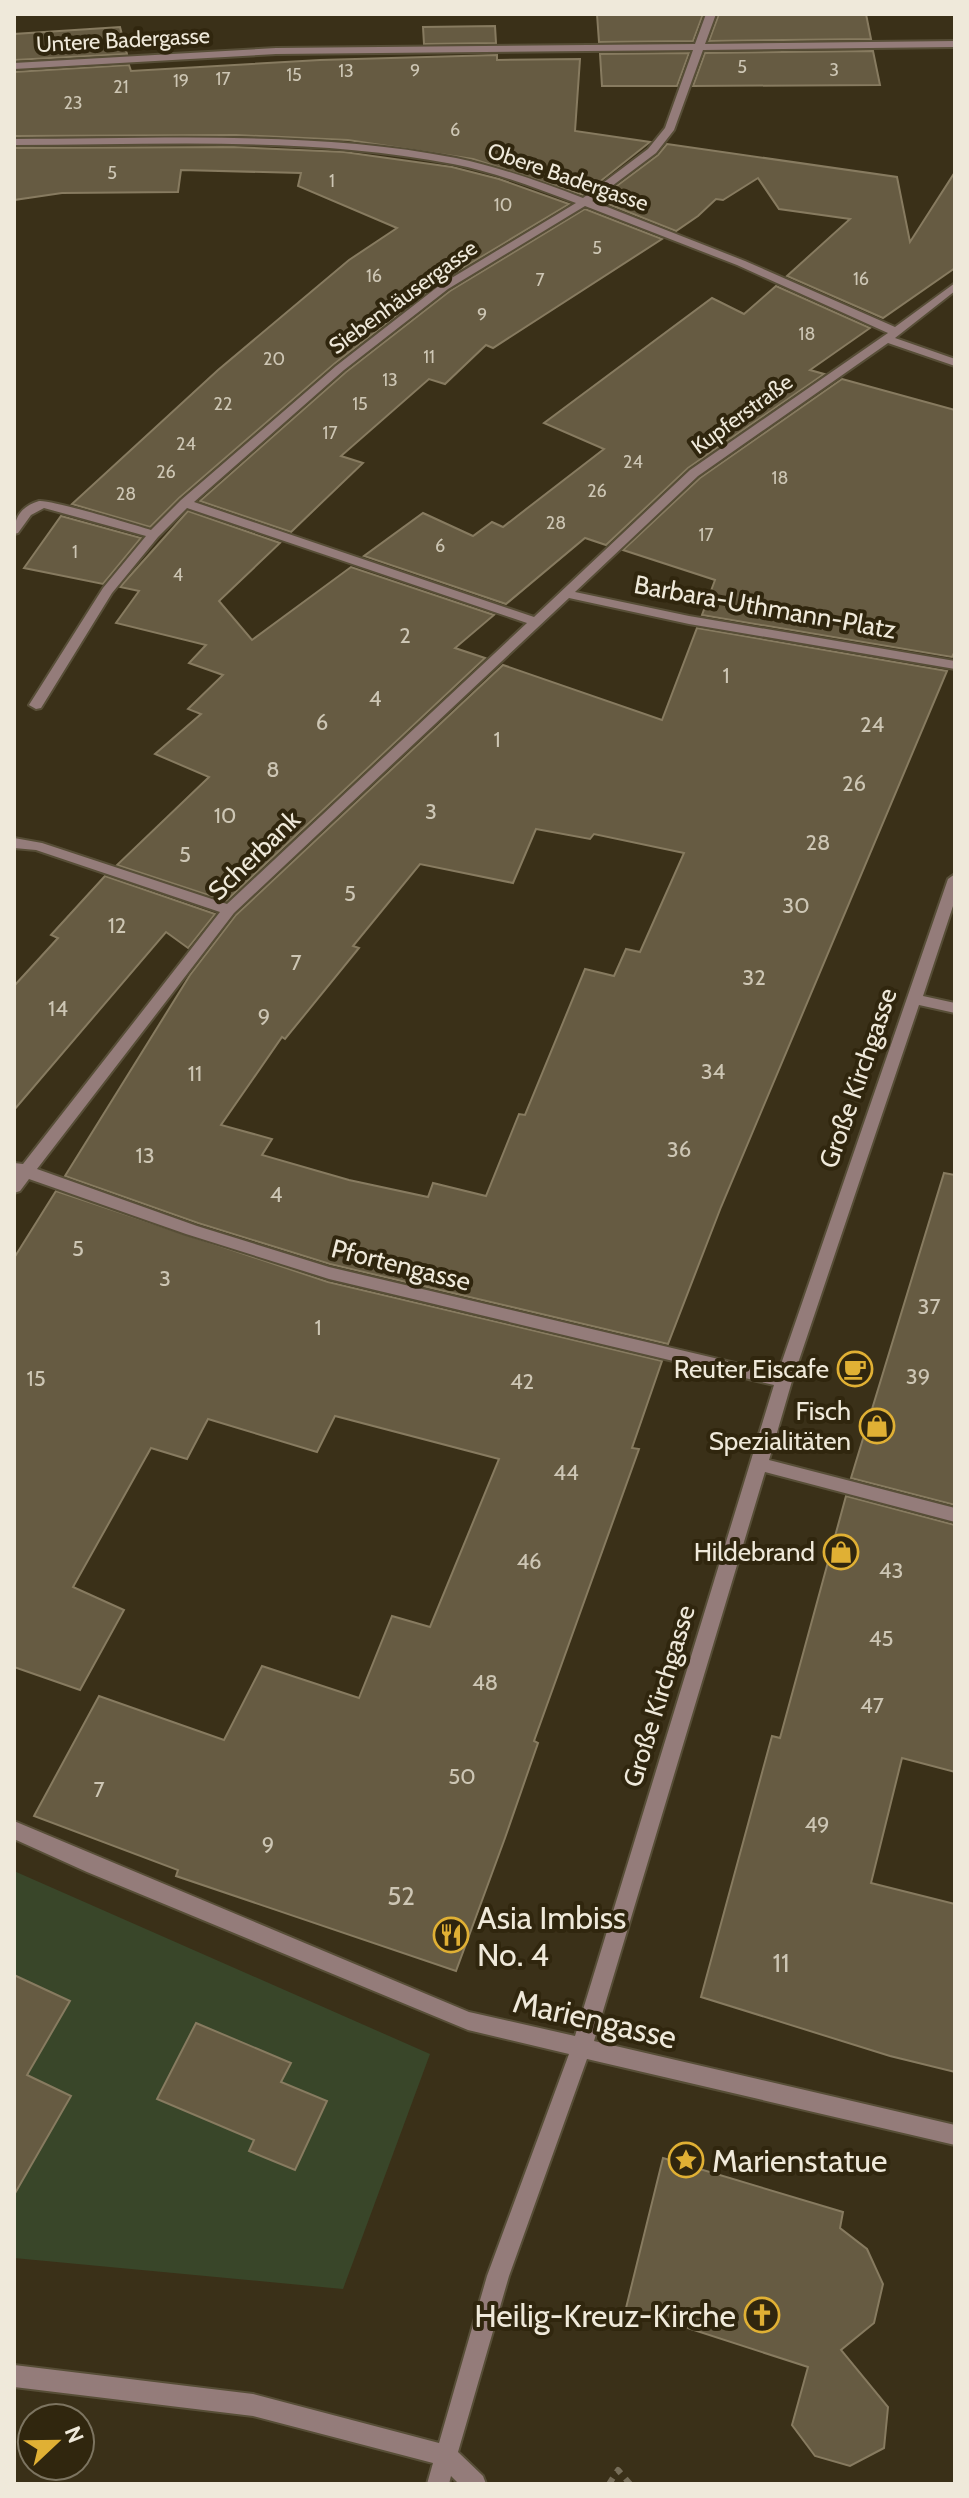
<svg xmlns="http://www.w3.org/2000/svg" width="969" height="2498" viewBox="0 0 969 2498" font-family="Cabin,sans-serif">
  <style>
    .green { fill: #394629 }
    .building { fill: #665b42; stroke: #877b60; stroke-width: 2; fill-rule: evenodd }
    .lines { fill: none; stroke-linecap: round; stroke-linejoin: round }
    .street-casing { stroke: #574e37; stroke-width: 4 }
    .path { stroke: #776e59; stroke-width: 6; stroke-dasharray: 7 7; stroke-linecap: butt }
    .street { fill: #947c7a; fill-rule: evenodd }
    .labels { text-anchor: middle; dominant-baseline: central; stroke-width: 8; stroke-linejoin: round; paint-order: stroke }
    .far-number-label { font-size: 18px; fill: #cdc6b4 }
    .far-street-label { font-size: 22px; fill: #efe9da; stroke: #30260e }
    .number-label { font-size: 22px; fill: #cdc6b4 }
    .street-label { font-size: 26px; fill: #efe9da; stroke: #30260e }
    .poi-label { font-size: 26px; fill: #efe9da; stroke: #30260e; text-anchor: end }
    .near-number-label { font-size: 26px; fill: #cdc6b4 }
    .near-poi-label { font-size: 32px; fill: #efe9da; stroke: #30260e; text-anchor: start }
    .near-street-label { font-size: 32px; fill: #efe9da; stroke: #30260e }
  </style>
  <rect width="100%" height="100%" fill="#3a3018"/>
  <!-- green -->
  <path class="green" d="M14,1871L430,2054L343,2289L14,2258Z"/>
  <!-- building -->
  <g class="building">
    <path d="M597,14H703L693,41L599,42Z"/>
    <path d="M719,14H866L871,39L709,41Z"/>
    <path d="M495,26L496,43L424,44L423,27Z"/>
    <path d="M120,27L127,54L14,60V34Z"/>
    <path d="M873,51L880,85L693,86L705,53Z"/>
    <path d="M689,53L677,86H602L600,54Z"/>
    <path d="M497,55V60L580,59L575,131L650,142L583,195L473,159L348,140L236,135L14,136V72L129,65L131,71L320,60Z"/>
    <path d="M667,144L897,177L910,242L955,172V268L883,318L787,276L850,219L779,209L758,178L723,200L716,199L698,216L676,231L598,200L658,155Z"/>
    <path d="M234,147L344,152L452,167L499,179L569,204L438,283L334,364L179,498L150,527L72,504L218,370L349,260L397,228L298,186L301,173L181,170L178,192L62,193L14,200V148Z"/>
    <path d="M585,209L662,239L493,348L486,345L445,384L429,379L341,456L363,463L291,532L200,501L346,372L450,291Z"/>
    <path d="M776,286L870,328L810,370L824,374L688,468L606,545L585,538L506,604L364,556L423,513L473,536L492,522L503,527L604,449L544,423L712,298L744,314Z"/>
    <path d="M842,379L955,410V651L952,657L702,615L715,580L623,550L700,478Z"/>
    <path d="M188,511L280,543L219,601L252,640L351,567L494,615L455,648L485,658L226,901L117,865L209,777L155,754L201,714L188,709L223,675L189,663L206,645L116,623L139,591L120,587Z"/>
    <path d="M61,516L141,538L103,584L24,568Z"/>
    <path d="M697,628L947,671L721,1207L668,1344L330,1264L198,1223L65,1176L190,975L236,915L503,665L662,720ZM536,829L590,839L594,834L684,853L640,952L626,949L614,976L585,969L525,1115L519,1114L486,1196L433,1183L428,1197L349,1180L262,1155L272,1139L221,1125L282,1037L285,1039L359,948L353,946L420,864L513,883Z"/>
    <path d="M105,876L215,914L188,948L166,932L14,1110V986L58,938L51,935Z"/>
    <path d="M944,1173L955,1175V1505L851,1478Z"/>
    <path d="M56,1191L328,1282L662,1361L632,1448L639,1449L534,1741L538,1743L505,1838L456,1971L176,1876L178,1870L34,1816L99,1696L224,1740L262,1666L359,1698L392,1616L430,1627L499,1459L335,1416L317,1452L208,1419L187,1459L151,1448L73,1587L124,1610L80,1690L14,1667V1258Z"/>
    <path d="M846,1496L955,1525V1772L902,1758L871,1883L955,1904V2072L890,2056L701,1997L772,1736L780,1738Z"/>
    <path d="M14,1975L70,2001L27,2075L71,2096L14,2195Z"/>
    <path d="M196,2023L291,2063L281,2082L327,2101L295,2170L249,2151L254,2140L157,2099Z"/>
    <path d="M663,2158L843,2212L840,2228L867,2249L883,2284L874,2323L841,2350L888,2407L884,2448L850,2466L815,2456L792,2425L808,2367L626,2308Z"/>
  </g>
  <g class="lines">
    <!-- street casing -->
    <g class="street-casing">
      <path id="street" d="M706,14H716L705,44L955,41V47L703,50L674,130L656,153L592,201L745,261L895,327L955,283V291L895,338L955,359V366L888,343L698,476L575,592L689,616L955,661V669L689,624L569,598L234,913L37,1169L197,1226L329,1267L778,1373L948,879L955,874V900L923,996L955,1003V1013L919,1005L792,1381L769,1460L955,1508V1522L765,1472L594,2041L955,2125V2145L587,2059L509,2276L458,2452L483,2476L486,2484H459L451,2476L449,2484H427L433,2463L253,2416L14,2387V2365L253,2394L439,2443L487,2276L569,2054L468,2030L87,1872L14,1839V1821L469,2012L575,2036L774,1385L329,1279L186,1234L29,1179L20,1191L14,1193V1163L23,1164L220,912L36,850L14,848V838L42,843L227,904L527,623L187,508L158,537L112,593L41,708L36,709L29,705L103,588L146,536L44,508L31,515L18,533L14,534C14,517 22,506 39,501C49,499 135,525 151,530L181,500L336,366L440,285L576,203C536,188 495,172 453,164C310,136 159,145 14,145V139C156,139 316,130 456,158C499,167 541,182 583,198L648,149L665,128L693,50L276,54L14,69V63L276,48L695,44ZM585,206L737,265L888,333L690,470L534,617L194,502L344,370L448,289Z"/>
    </g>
    <!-- path -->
    <path class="path" d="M609,2484L618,2470L630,2484"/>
    <!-- street -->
    <use href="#street" class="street"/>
  </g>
  <!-- icons -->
  <defs>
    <g id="cafe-ring" transform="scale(1.8)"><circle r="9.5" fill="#30260e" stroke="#e0b034" stroke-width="1.5"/><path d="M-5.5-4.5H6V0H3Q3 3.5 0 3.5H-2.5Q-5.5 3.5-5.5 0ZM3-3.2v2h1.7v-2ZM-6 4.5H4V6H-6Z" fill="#e0b034"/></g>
    <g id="shop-ring" transform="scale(1.8)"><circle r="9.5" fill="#30260e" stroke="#e0b034" stroke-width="1.5"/><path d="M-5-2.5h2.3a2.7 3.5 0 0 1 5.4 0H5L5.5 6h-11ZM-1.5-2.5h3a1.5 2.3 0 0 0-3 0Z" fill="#e0b034"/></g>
    <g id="restaurant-ring" transform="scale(1.8)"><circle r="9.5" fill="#30260e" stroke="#e0b034" stroke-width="1.5"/><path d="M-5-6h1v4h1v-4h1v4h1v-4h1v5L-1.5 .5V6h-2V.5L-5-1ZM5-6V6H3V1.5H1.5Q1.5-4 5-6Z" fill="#e0b034"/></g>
    <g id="sight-ring" transform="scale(1.8)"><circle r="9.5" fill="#30260e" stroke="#e0b034" stroke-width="1.5"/><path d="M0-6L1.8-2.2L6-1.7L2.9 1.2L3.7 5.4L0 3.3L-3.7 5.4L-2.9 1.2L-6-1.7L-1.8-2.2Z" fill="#e0b034"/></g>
    <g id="church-ring" transform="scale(1.8)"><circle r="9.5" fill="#30260e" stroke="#e0b034" stroke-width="1.5"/><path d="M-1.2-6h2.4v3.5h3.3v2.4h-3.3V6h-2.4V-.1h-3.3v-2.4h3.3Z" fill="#e0b034"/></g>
  </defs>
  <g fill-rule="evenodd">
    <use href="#cafe-ring" x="855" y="1369"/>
    <use href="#shop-ring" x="877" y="1426"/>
    <use href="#shop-ring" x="841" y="1552"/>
    <use href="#restaurant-ring" x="451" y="1935"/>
    <use href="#sight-ring" x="686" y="2160"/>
    <use href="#church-ring" x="762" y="2315"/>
  </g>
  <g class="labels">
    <!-- far-number labels -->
    <g class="far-number-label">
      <text x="742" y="67">5</text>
      <text x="834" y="70">3</text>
      <text x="346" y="71">13</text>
      <text x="415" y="71">9</text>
      <text x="294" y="75">15</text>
      <text x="223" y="79">17</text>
      <text x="181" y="81">19</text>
      <text x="121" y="87">21</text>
      <text x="73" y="103">23</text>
      <text x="455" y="130">6</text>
      <text x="112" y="173">5</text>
      <text x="332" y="181">1</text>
      <text x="503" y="205">10</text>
      <text x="597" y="248">5</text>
      <text x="374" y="276">16</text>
      <text x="861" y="279">16</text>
      <text x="540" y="280">7</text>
      <text x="482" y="315">9</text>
      <text x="807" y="334">18</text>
      <text x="429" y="357">11</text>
      <text x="274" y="359">20</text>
      <text x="390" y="380">13</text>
      <text x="223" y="404">22</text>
      <text x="360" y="404">15</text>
      <text x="330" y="433">17</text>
      <text x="186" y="444">24</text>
      <text x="633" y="462">24</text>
      <text x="166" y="472">26</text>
      <text x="780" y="478">18</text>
      <text x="597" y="491">26</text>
      <text x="126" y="494">28</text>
      <text x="556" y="523">28</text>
      <text x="706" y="535">17</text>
      <text x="440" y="546">6</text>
      <text x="75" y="552">1</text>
      <text x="178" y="575">4</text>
    </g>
    <!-- far-street labels -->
    <g class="far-street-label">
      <text transform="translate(123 40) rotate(-3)">Untere Badergasse</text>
      <text transform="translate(568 177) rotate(19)">Obere Badergasse</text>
      <text transform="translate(403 297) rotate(-36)">Siebenhäusergasse</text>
      <text transform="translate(742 414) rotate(-36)">Kupferstraße</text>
    </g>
    <!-- number labels -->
    <g class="number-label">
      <text x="405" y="635">2</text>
      <text x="726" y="675">1</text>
      <text x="375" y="698">4</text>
      <text x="322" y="722">6</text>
      <text x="872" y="724">24</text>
      <text x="497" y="739">1</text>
      <text x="273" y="769">8</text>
      <text x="854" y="783">26</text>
      <text x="431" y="811">3</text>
      <text x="225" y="815">10</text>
      <text x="818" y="842">28</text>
      <text x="185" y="854">5</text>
      <text x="350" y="893">5</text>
      <text x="796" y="905">30</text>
      <text x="117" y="925">12</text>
      <text x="296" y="962">7</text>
      <text x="754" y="977">32</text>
      <text x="58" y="1008">14</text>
      <text x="264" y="1016">9</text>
      <text x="713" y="1071">34</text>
      <text x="195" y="1073">11</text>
      <text x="679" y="1149">36</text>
      <text x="145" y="1155">13</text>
      <text x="276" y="1194">4</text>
      <text x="78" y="1248">5</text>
      <text x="165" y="1278">3</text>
      <text x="929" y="1306">37</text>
      <text x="318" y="1327">1</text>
      <text x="918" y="1376">39</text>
      <text x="36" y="1378">15</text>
      <text x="522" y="1381">42</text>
      <text x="566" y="1472">44</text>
      <text x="529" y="1561">46</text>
      <text x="891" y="1570">43</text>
      <text x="881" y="1638">45</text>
      <text x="485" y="1682">48</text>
      <text x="872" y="1705">47</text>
      <text x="462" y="1776">50</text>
      <text x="99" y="1789">7</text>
      <text x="817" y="1824">49</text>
      <text x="268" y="1844">9</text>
    </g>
    <!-- street labels -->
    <g class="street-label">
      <text transform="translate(765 607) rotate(10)">Barbara-Uthmann-Platz</text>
      <text transform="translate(254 855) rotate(-44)">Scherbank</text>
      <text transform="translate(858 1078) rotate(-71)">Große Kirchgasse</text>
      <text transform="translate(401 1265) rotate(14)">Pfortengasse</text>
      <text transform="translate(659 1696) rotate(-73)">Große Kirchgasse</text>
    </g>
    <!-- poi labels -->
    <g class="poi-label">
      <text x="829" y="1369">Reuter Eiscafe</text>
      <text x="851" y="1411">Fisch<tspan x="851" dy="30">Spezialitäten</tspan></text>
      <text x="815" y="1552">Hildebrand</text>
    </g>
    <!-- near-number labels -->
    <g class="near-number-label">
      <text x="401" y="1896">52</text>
      <text x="781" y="1963">11</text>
    </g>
    <!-- near-poi labels -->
    <g class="near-poi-label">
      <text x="477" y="1917">Asia Imbiss<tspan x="477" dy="37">No. 4</tspan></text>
      <text x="712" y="2160">Marienstatue</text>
      <text x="736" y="2315" text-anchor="end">Heilig-Kreuz-Kirche</text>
    </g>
    <!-- near-street labels -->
    <g class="near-street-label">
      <text transform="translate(595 2019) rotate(13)">Mariengasse</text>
    </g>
  </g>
  <!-- border -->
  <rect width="969" height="2498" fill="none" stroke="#efe9da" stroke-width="32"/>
  <!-- north arrow -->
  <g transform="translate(56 2442) rotate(68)"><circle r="38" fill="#30260e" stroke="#7c7460" stroke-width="2"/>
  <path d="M0-6L14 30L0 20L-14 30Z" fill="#e0b034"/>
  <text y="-12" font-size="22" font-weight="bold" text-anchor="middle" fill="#efe9da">N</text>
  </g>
</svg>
